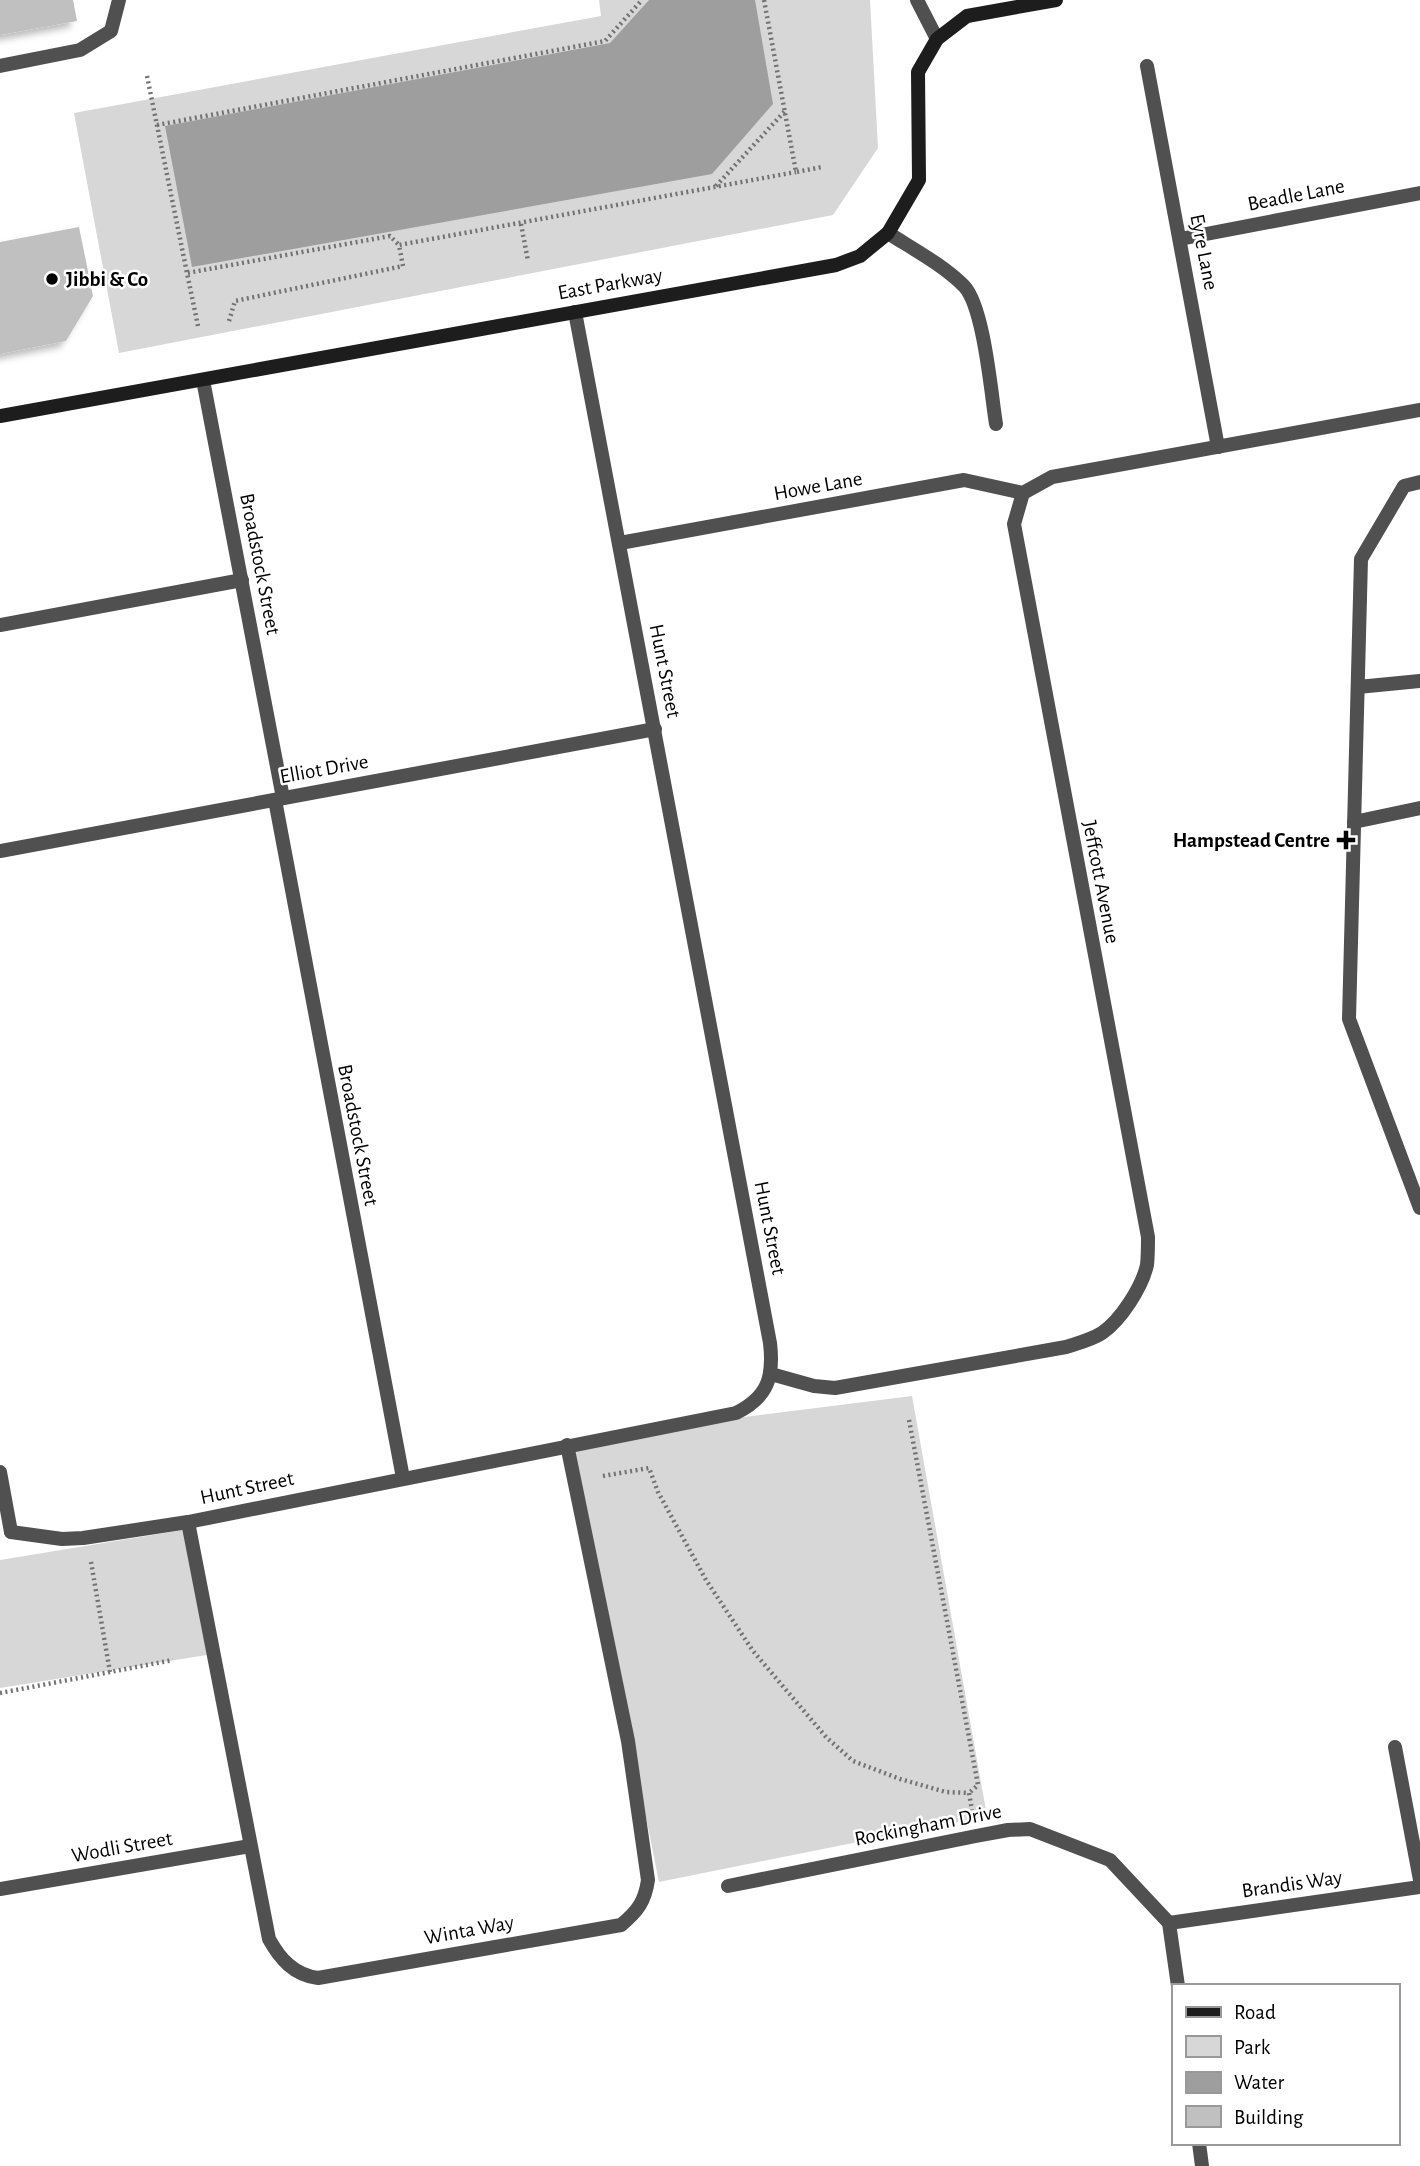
<svg xmlns="http://www.w3.org/2000/svg" width="1420" height="2166" viewBox="0 0 1420 2166" font-family="'Alegreya Sans',sans-serif">
  <style>
    .green { fill: #d7d7d7 }
    .water { fill: #9e9e9e }
    .building { fill: #c0c0c0; filter: url(#shadow) }
    .lines { fill: none; stroke-linecap: round; stroke-linejoin: round }
    .path { stroke: #727272; stroke-width: 4.5; stroke-dasharray: 2 3.5; stroke-linecap: butt }
    .lane { stroke: #505050; stroke-width: 14 }
    .street { stroke: #505050; stroke-width: 14 }
    .secondary { stroke: #1d1d1d; stroke-width: 14 }
    .poi-dot { fill: #000; stroke: #fff; stroke-width: 2.5 }
    .labels { text-anchor: middle; dominant-baseline: central; stroke-width: 5; stroke-linejoin: round; paint-order: stroke }
    .street-label { font-size: 21px; fill: #000; stroke: #fff }
    .poi-label { font-size: 21px; font-weight: bold; fill: #000; stroke: #fff; text-anchor: start }
  </style>
  <defs>
    <filter id="shadow"><feDropShadow dx="-6" dy="6" stdDeviation="3.5" flood-color="#0004"/></filter>
  </defs>
  <rect width="100%" height="100%" fill="#fff"/>
  <!-- green -->
  <g class="green">
    <path d="M599,0H870L878,148L833,215L119,353L74,113L601,16Z"/>
    <path d="M912,1396L987,1816L659,1882L570,1439Z"/>
    <path d="M189,1529L213,1654L0,1688V1560Z"/>
  </g>
  <!-- water -->
  <path class="water" d="M649,0H755L773,104L712,174L192,267L165,126L610,43Z"/>
  <!-- building -->
  <g class="building">
    <path d="M0,0H73L77,21L0,35Z"/>
    <path d="M79,227L93,296L66,341L0,354V242Z"/>
  </g>
  <g class="lines">
    <!-- path -->
    <g class="path">
      <path d="M764,0L796,172L822,167"/>
      <path d="M147,76L187,273"/>
      <path d="M157,125L605,41L642,0"/>
      <path d="M716,186L785,111"/>
      <path d="M521,224L528,261"/>
      <path d="M229,321L235,301L403,266L399,245L796,172"/>
      <path d="M198,326L187,273L390,236L399,245"/>
      <path d="M909,1420L978,1785L969,1793"/>
      <path d="M603,1476L649,1468L658,1492L706,1580L753,1651L826,1737L853,1761L900,1779L946,1792L969,1793L972,1810"/>
      <path d="M91,1562L110,1672"/>
      <path d="M0,1693L173,1660"/>
    </g>
    <!-- lane -->
    <g class="lane">
      <path d="M1420,482L1404,486L1361,559L1349,1019L1420,1208"/>
      <path d="M1358,687L1420,681"/>
      <path d="M1354,822L1420,808"/>
      <path d="M1395,1747L1420,1880"/>
    </g>
    <!-- street -->
    <g class="street">
      <path d="M917,0L937,39"/>
      <path d="M0,66L80,50L111,31L119,0"/>
      <path d="M1147,66L1218,447"/>
      <path d="M888,233C913,249 943,265 964,286C984,307 991,393 996,424"/>
      <path d="M1180,239L1420,193"/>
      <path d="M203,380L283,798"/>
      <path d="M620,543L964,480L1023,493"/>
      <path d="M0,625L242,580"/>
      <path d="M275,800L403,1478"/>
      <path d="M0,851L655,729"/>
      <path d="M771,1374L814,1386L835,1388L1066,1347C1078,1343 1091,1340 1102,1333C1121,1320 1142,1287 1147,1265C1148,1256 1148,1246 1148,1237L1014,524L1023,493L1052,477L1420,410"/>
      <path d="M0,1472L11,1532"/>
      <path d="M188,1522L269,1939C280,1959 294,1975 318,1978L621,1925C638,1911 645,1901 648,1880L628,1741L567,1445"/>
      <path d="M11,1532L62,1539L83,1538L188,1522L736,1413C768,1397 774,1377 770,1343L575,312"/>
      <path d="M728,1886L976,1836L1008,1830L1030,1829L1110,1860L1169,1923L1178,1986"/>
      <path d="M0,1889L250,1846"/>
      <path d="M1169,1923L1420,1887"/>
      <path d="M1199,2143L1202,2166"/>
    </g>
    <!-- secondary -->
    <path class="secondary" d="M0,416L836,265L860,256L888,233L919,180L918,72L937,39L967,16L1056,0"/>
  </g>
  <!-- markers -->
  <g class="poi-dot">
    <circle cx="52" cy="279" r="7"/>
    <path d="M1342.5 829.5h7v7h7v7h-7v7h-7v-7h-7v-7h7z"/>
  </g>
  <g class="labels">
    <!-- street labels -->
    <g class="street-label">
      <text transform="translate(1296 195) rotate(-11)">Beadle Lane</text>
      <text transform="translate(1204 252) rotate(79)">Eyre Lane</text>
      <text transform="translate(610 284) rotate(-10)">East Parkway</text>
      <text transform="translate(818 486) rotate(-10)">Howe Lane</text>
      <text transform="translate(260 564) rotate(79)">Broadstock Street</text>
      <text transform="translate(665 671) rotate(79)">Hunt Street</text>
      <text transform="translate(324 769) rotate(-10)">Elliot Drive</text>
      <text transform="translate(1101 882) rotate(79)">Jeffcott Avenue</text>
      <text transform="translate(358 1135) rotate(79)">Broadstock Street</text>
      <text transform="translate(770 1228) rotate(79)">Hunt Street</text>
      <text transform="translate(247 1488) rotate(-12)">Hunt Street</text>
      <text transform="translate(928 1825) rotate(-11)">Rockingham Drive</text>
      <text transform="translate(122 1847) rotate(-10)">Wodli Street</text>
      <text transform="translate(1292 1884) rotate(-8)">Brandis Way</text>
      <text transform="translate(469 1930) rotate(-10)">Winta Way</text>
    </g>
    <!-- poi labels -->
    <g class="poi-label">
      <text x="66" y="279">Jibbi &amp; Co</text>
      <text x="1330" y="840" text-anchor="end">Hampstead Centre</text>
    </g>
  </g>
  <!-- legend -->
  <rect x="1172" y="1984" width="228" height="161" fill="#ffffff" stroke="#999999" stroke-width="2"/>
  <rect x="1186" y="2007" width="35" height="10" fill="#1d1d1d" stroke="#999999" stroke-width="2"/>
  <text x="1234" y="2019" font-size="21" fill="#000000">Road</text>
  <rect x="1186" y="2036" width="35" height="21" fill="#d7d7d7" stroke="#999999" stroke-width="2"/>
  <text x="1234" y="2054" font-size="21" fill="#000000">Park</text>
  <rect x="1186" y="2072" width="35" height="21" fill="#9e9e9e" stroke="#999999" stroke-width="2"/>
  <text x="1234" y="2089" font-size="21" fill="#000000">Water</text>
  <rect x="1186" y="2106" width="35" height="21" fill="#c0c0c0" stroke="#999999" stroke-width="2"/>
  <text x="1234" y="2124" font-size="21" fill="#000000">Building</text>
</svg>
